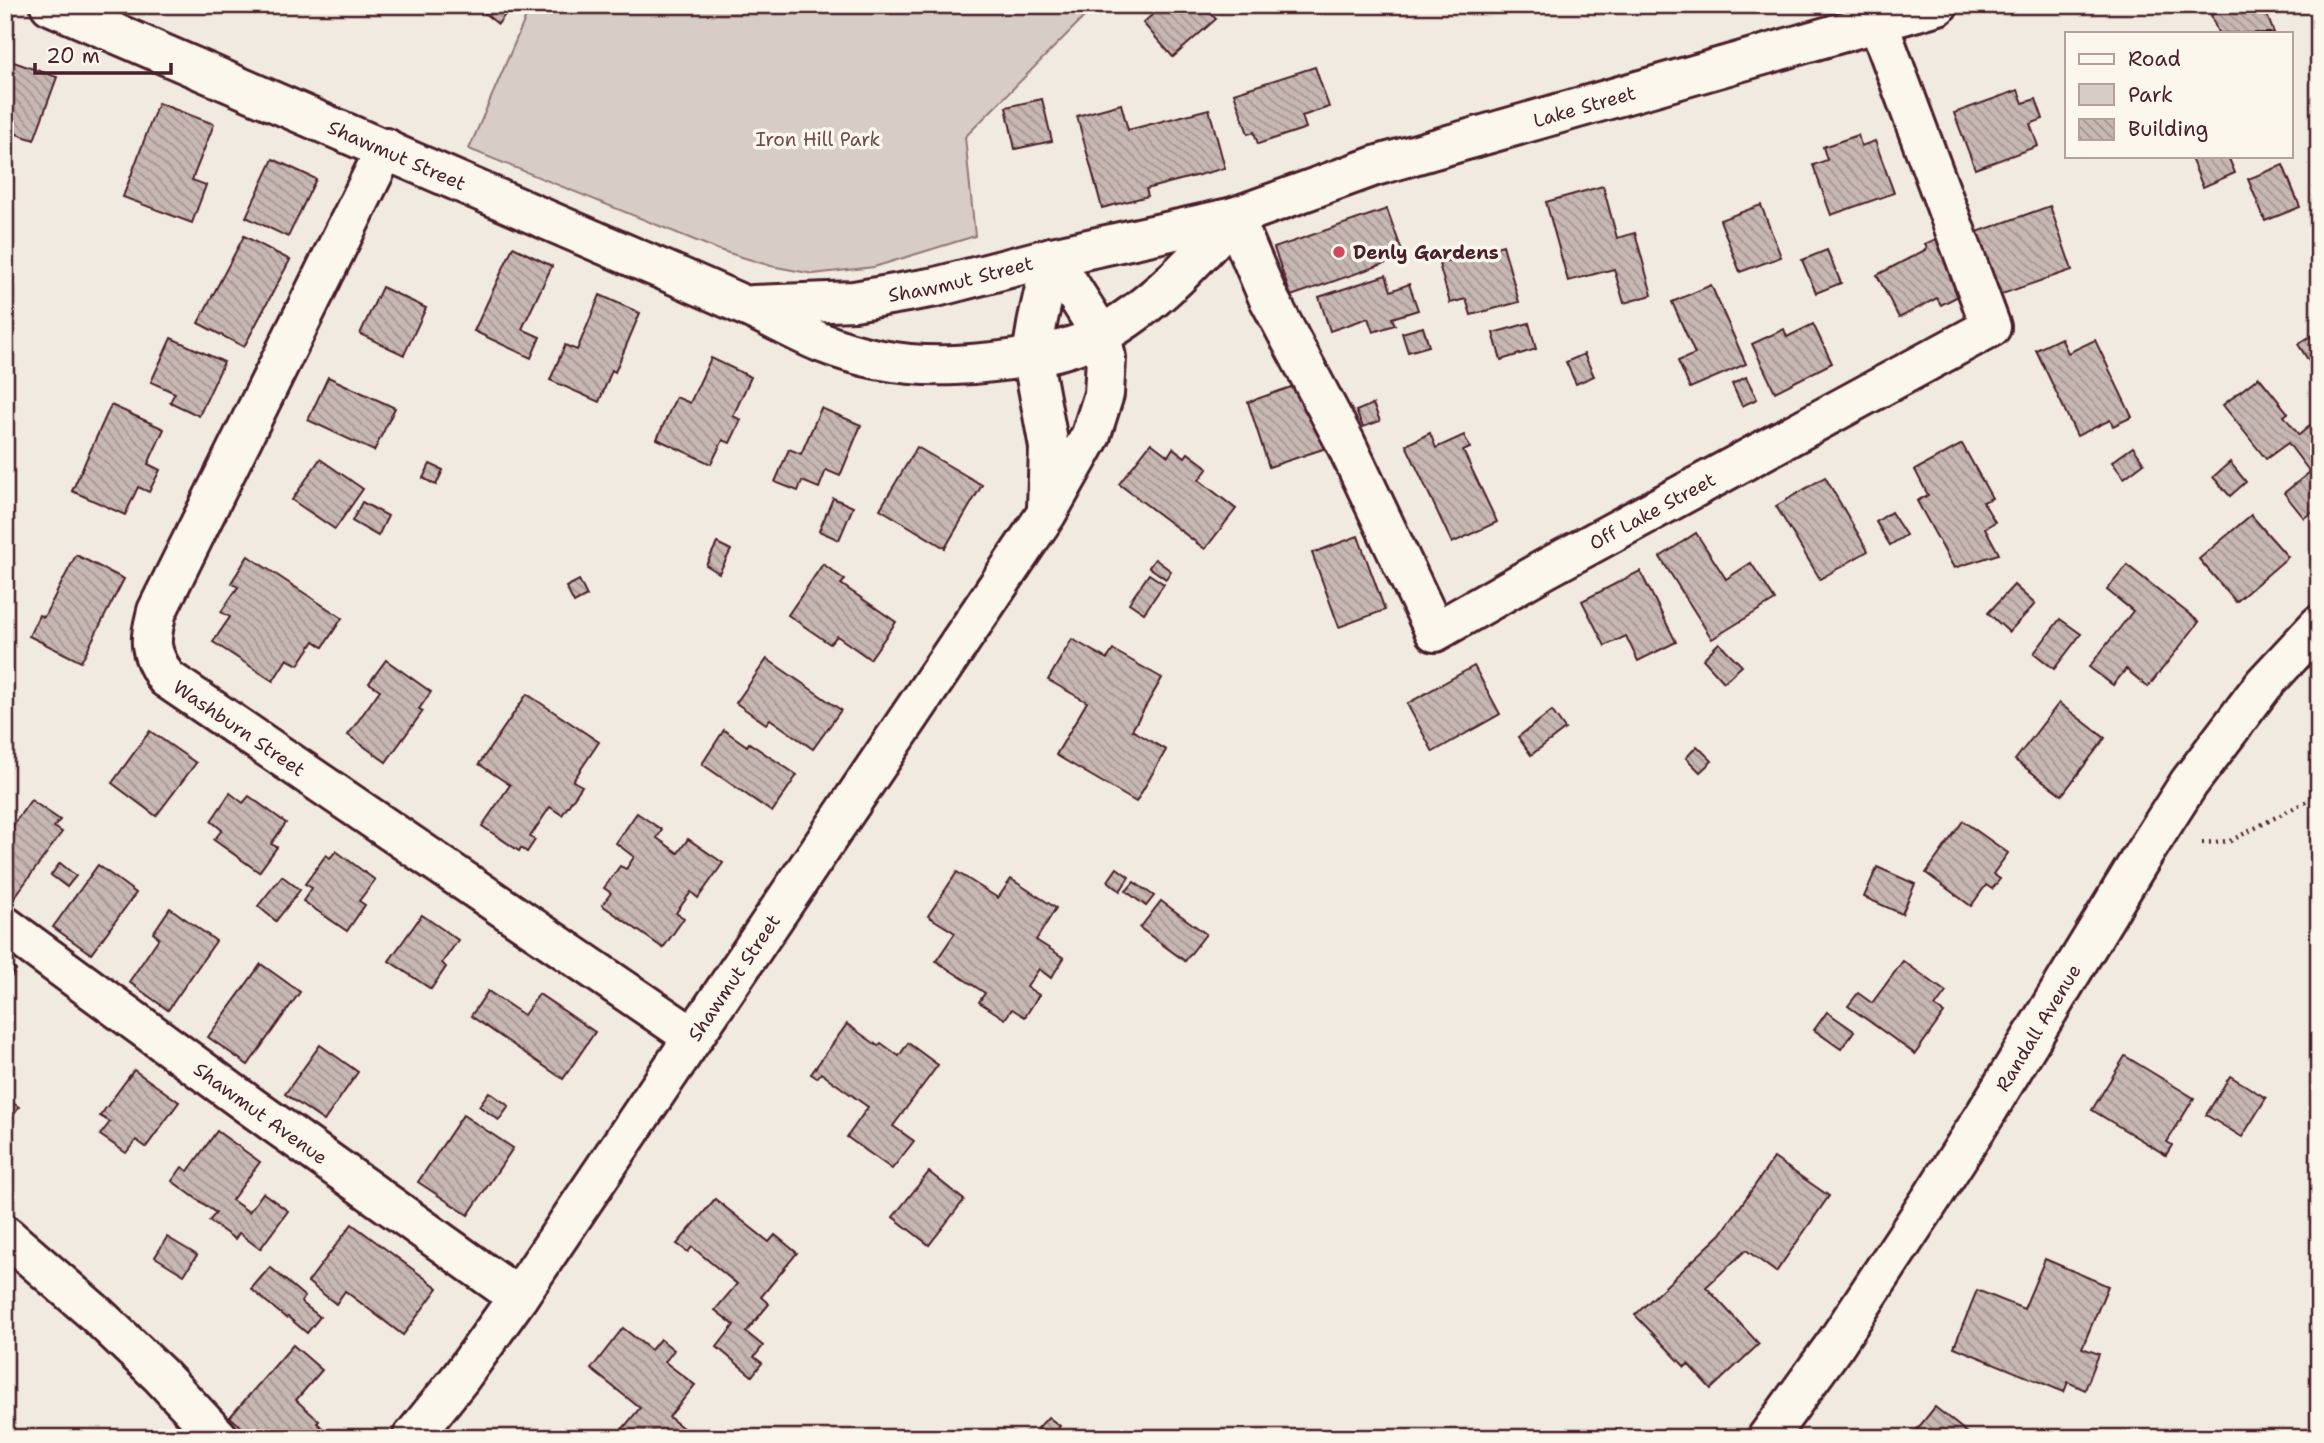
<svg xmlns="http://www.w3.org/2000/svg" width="2324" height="1443" viewBox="0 0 2324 1443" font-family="'Shantell Sans',sans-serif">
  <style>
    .park { fill: #d8ccc6; stroke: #917678; stroke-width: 2 }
    .building { fill: url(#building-back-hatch); stroke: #4a1f2b; stroke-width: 2 }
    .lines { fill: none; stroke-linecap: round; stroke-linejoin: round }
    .street-casing { stroke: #4a1f2b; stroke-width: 44 }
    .secondary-casing { stroke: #4a1f2b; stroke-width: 44 }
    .path { stroke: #4a1f2b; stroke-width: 4.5; stroke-dasharray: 2 5; stroke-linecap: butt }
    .street { stroke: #fbf7ec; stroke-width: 38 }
    .secondary { stroke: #fbf7ec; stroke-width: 38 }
    .poi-dot { fill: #d1495b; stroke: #fbf7ec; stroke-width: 2.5 }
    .labels { text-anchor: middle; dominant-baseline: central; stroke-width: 7; stroke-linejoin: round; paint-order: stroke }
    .street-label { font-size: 19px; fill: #4a1f2b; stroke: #fbf7ec }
    .park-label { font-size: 19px; fill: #6e4a52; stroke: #fbf7ec }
    .poi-label { font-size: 19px; font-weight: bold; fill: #4a1f2b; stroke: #fbf7ec; text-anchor: start }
  </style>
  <defs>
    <pattern id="building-back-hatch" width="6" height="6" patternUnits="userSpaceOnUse" patternTransform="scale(1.75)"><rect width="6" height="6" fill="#c8b8b3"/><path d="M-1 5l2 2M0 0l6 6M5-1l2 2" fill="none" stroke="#a49592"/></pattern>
  </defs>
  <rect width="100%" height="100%" fill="#f0eae0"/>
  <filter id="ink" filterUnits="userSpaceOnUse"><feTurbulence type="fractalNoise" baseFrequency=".0143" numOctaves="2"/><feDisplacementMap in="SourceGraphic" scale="14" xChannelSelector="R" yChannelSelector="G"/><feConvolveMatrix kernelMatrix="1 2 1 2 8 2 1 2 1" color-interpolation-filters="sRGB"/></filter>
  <g filter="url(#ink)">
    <!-- park -->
    <path class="park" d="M531,5H1096L965,137L975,236L874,267L813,274L771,266L719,250L469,149Z"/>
    <!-- building -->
    <g class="building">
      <path d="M474,5H512L498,24Z"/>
      <path d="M1163,5H1203L1216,19L1173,57L1143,23Z"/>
      <path d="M2238,5H2263L2274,33H2218L2211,15Z"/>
      <path d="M5,59L57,77L34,140L5,130Z"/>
      <path d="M1315,67L1329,107L1302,116L1306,128L1258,144L1254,132L1248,134L1234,93Z"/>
      <path d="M2018,90L2023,103L2036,99L2043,119L2030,124L2038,146L1975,169L1954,113Z"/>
      <path d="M1042,99L1052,141L1015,149L1006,107Z"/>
      <path d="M158,103L214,124L192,180L206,185L192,223L123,197Z"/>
      <path d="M1121,104L1128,130L1209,109L1225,168L1146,189L1148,196L1102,208L1077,116Z"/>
      <path d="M1858,135L1861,146L1875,141L1894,193L1831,215L1813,165L1827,160L1823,147Z"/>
      <path d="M2190,156H2228L2235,173L2203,187Z"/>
      <path d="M273,159L316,179L288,237L246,217Z"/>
      <path d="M2283,165L2300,207L2265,221L2248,179Z"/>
      <path d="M1603,186L1617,238L1635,233L1652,295L1624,303L1614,269L1568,281L1546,202Z"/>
      <path d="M1761,205L1781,257L1740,272L1720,220Z"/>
      <path d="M2050,206L2072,270L1999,295L1977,232Z"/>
      <path d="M1387,209L1404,257L1291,296L1274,248Z"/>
      <path d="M244,236L290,260L244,347L198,323Z"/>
      <path d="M1938,238L1966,292L1941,305L1937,298L1899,318L1877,275L1927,249L1925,244Z"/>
      <path d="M1503,245L1519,302L1471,315L1466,299L1450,303L1439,264Z"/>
      <path d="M513,247L552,266L522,329L540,337L531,358L474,331Z"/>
      <path d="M1827,250L1841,283L1816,293L1802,260Z"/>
      <path d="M1386,275L1391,291L1409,284L1418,310L1392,318L1395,325L1373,332L1368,318L1330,331L1319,297Z"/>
      <path d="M1711,285L1746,364L1690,388L1678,361L1695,354L1672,302Z"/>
      <path d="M382,287L426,308L404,355L360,334Z"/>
      <path d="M600,295L640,313L615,372L612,370L599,402L550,380L565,345L577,350Z"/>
      <path d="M1529,323L1536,349L1501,360L1493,333Z"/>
      <path d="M1813,324L1832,363L1775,392L1752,344L1784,329L1787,337Z"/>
      <path d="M1423,327L1429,346L1408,352L1402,333Z"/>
      <path d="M2319,331V377L2298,344Z"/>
      <path d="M171,338L224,362L199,416L170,402L175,393L151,382Z"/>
      <path d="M2061,338L2068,353L2095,340L2132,417L2113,426L2110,420L2077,436L2036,350Z"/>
      <path d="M1584,354L1594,376L1576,384L1566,362Z"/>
      <path d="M711,358L751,377L733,416L741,420L730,443L723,440L711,464L657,439L676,397L690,403Z"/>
      <path d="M328,377L395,408L374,451L308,420Z"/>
      <path d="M1746,377L1757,399L1742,406L1732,384Z"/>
      <path d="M2259,377L2288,413L2284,416L2299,435L2319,418V507L2304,518L2284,493L2310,472L2288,443L2266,459L2223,405Z"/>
      <path d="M1297,385L1310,400L1326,448L1269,467L1248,402Z"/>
      <path d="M1373,404L1380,421L1363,427L1356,411Z"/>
      <path d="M111,405L164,429L148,464L160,470L149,492L138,487L125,515L72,491Z"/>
      <path d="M821,408L861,425L840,476L826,470L819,488L802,481L798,491L775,482L789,449L801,454Z"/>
      <path d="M1430,433L1436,448L1464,435L1470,448L1463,451L1497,522L1452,543L1406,445Z"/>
      <path d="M1151,443L1168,456L1173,448L1185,457L1188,453L1208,468L1199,480L1236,509L1205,549L1119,484Z"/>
      <path d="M1962,444L1992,498L1983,502L1995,522L1985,528L1999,554L1954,568L1917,501L1928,495L1915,470Z"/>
      <path d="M917,447L982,485L945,548L880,509Z"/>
      <path d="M2133,447L2144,463L2124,478L2112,462Z"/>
      <path d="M320,459L363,489L335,529L292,500Z"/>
      <path d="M2230,462L2246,482L2230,496L2213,477Z"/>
      <path d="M430,464L443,470L436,485L423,478Z"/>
      <path d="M1825,477L1868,551L1820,579L1776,506Z"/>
      <path d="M833,498L853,507L839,540L819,531Z"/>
      <path d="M362,502L388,516L378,536L352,521Z"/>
      <path d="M1891,512L1906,535L1890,545L1876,522Z"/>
      <path d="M2251,515L2288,557L2236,602L2199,559Z"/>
      <path d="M1696,533L1726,579L1751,563L1775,600L1712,639L1660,557Z"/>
      <path d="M1358,536L1385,610L1339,627L1312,553Z"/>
      <path d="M717,543L731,550L719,573L706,565Z"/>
      <path d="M76,555L124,579L81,662L29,636L39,615L44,617Z"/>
      <path d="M248,556L342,618L323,647L314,641L298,665L287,659L273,681L213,642L230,617L221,612L238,587L231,583Z"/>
      <path d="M1155,559L1171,571L1166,579L1149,567Z"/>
      <path d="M823,564L845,580L841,584L896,622L870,659L837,636L830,644L788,615Z"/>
      <path d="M2127,565L2199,622L2148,687L2126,669L2113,685L2089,667L2133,611L2107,590Z"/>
      <path d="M1640,571L1676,642L1638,661L1626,636L1605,646L1582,601Z"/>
      <path d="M1149,574L1164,584L1144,613L1129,603Z"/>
      <path d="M579,580L587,596L574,603L566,587Z"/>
      <path d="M2014,585L2035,604L2009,632L1988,613Z"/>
      <path d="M2060,619L2081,634L2054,669L2034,653Z"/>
      <path d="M1072,639L1107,659L1113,650L1162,678L1132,730L1166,750L1136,802L1056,755L1087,702L1048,680Z"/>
      <path d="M1719,643L1742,666L1724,682L1703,659Z"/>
      <path d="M767,659L841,710L813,749L770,719L766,724L736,703Z"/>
      <path d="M386,660L431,692L419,709L423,711L386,762L348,735L380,690L369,683Z"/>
      <path d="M1474,666L1500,714L1433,752L1407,704Z"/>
      <path d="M527,694L599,742L573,781L582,786L562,815L550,807L530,837L535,840L527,852L521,848L519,851L482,826L510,785L479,764Z"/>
      <path d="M2059,703L2105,738L2062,795L2015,760Z"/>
      <path d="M1552,711L1565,729L1531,755L1518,737Z"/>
      <path d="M724,730L747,746L749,743L797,775L772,812L702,764Z"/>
      <path d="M150,731L196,763L156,816L112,783Z"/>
      <path d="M1697,746L1712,761L1700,772L1686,758Z"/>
      <path d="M230,793L243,803L249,796L286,823L271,844L277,847L259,872L214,840L222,830L211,821Z"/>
      <path d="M31,800L60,820L54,827L62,832L14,898L5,892V836Z"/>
      <path d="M637,813L662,830L657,838L678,853L688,839L723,863L698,898L691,892L676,913L684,918L663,948L602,905L611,893L604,888L620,866L626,869L634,857L616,843Z"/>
      <path d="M1963,821L2008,853L1993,874L2000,879L1992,889L1986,885L1971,906L1926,873Z"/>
      <path d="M336,851L375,880L359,901L365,905L347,931L303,901L312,888L305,884L326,855L330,858Z"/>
      <path d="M60,863L76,876L67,887L51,875Z"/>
      <path d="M98,865L136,893L91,954L53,927Z"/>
      <path d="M1877,867L1915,884L1902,914L1864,897Z"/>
      <path d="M1117,868L1129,877L1120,891L1108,881Z"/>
      <path d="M957,872L998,898L1011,879L1056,908L1036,940L1064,958L1051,978L1039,969L1027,987L1039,995L1025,1017L1012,1009L1005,1019L979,1002L985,993L936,961L955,933L928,916Z"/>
      <path d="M282,876L300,890L276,921L258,906Z"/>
      <path d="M1134,882L1154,896L1146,906L1126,891Z"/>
      <path d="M1161,901L1206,934L1185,961L1140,928Z"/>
      <path d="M170,908L216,941L168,1010L129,982L159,938L153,933Z"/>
      <path d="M422,915L458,940L442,963L446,967L431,989L389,961Z"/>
      <path d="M1903,961L1946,992L1935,1007L1944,1013L1915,1054L1848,1006L1858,993L1872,1003Z"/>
      <path d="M5,963L16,970L5,986Z"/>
      <path d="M261,964L300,992L248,1065L208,1037Z"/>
      <path d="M488,991L524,1015L539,994L595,1032L563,1079L471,1016Z"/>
      <path d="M1827,1012L1854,1031L1841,1049L1814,1030Z"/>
      <path d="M847,1024L878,1046L881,1043L899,1056L908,1043L938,1065L893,1126L914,1141L892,1169L847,1137L868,1107L821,1073L817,1078L811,1074Z"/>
      <path d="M320,1045L358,1072L324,1121L285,1094Z"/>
      <path d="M2125,1056L2194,1098L2167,1142L2172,1145L2166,1155L2092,1110Z"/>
      <path d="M134,1070L179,1102L146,1147L136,1140L126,1153L100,1135L110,1122L100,1116Z"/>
      <path d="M2230,1076L2266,1098L2242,1137L2206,1115Z"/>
      <path d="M489,1092L509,1106L499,1120L479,1106Z"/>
      <path d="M5,1098L19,1107L5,1128Z"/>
      <path d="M463,1115L513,1148L468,1215L418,1182Z"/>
      <path d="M217,1131L260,1162L232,1200L249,1212L263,1193L288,1211L260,1249L239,1233L235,1239L209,1221L216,1213L172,1181L182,1167L188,1171Z"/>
      <path d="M1774,1158L1829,1196L1776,1272L1746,1250L1706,1287L1759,1344L1711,1389L1688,1364L1685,1367L1635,1315L1721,1234Z"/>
      <path d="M929,1172L964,1200L929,1245L893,1217Z"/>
      <path d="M715,1199L769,1242L775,1235L797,1253L761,1297L769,1304L746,1332L763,1346L754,1357L762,1363L752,1376L717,1347L734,1325L715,1310L737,1284L692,1247L688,1252L677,1244Z"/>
      <path d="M352,1224L438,1288L403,1335L345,1291L336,1304L308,1282Z"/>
      <path d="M167,1237L197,1255L184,1275L155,1257Z"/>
      <path d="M2045,1259L2108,1286L2082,1348L2099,1354L2085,1390L2068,1382L2064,1392L1954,1347L1977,1290L2024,1309Z"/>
      <path d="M270,1267L305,1297L301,1302L320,1317L307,1333L288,1317L286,1318L251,1289Z"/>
      <path d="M623,1328L651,1350L660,1339L674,1350L665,1362L695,1385L669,1417L693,1436L692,1438H628L620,1432L640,1408L591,1369Z"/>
      <path d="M293,1345L322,1370L296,1400L319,1421L317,1423L325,1430L318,1438H254L230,1417Z"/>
      <path d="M1935,1407L1974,1438H1910Z"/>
      <path d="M1048,1417L1060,1426L1051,1438L1038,1428Z"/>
    </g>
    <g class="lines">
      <!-- street casing -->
      <g class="street-casing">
        <g id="street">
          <path id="s1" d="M386,148L157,611C149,643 149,650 166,678L693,1037"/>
          <path id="s2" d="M1234,217L1268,297L1345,442L1435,632L1545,569L1991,327L1878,23"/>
          <path d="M1047,508L1049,447L1032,355L1038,319L1052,257"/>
          <path id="s3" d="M5,926L249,1105L518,1297"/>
          <path d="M5,1235L96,1314L160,1375L219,1438"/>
          <path id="s4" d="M412,1438L461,1377L518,1297L1047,513L1091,435L1104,394L1106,358L1101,334L1052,257"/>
          <path id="s5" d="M1767,1438L1836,1343L1933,1196L1986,1113L2141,858L2189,783L2264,684L2319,625"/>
        </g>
      </g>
      <!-- secondary casing -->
      <g class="secondary-casing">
        <g id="secondary">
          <path id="s6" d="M50,5C235,85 420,165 605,245C651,265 697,284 743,305C769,316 794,331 820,342C862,359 909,367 955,365C1000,363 1062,355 1102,334C1154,306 1195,260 1234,217"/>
          <path id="s7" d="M753,305L854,301L936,287L1052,257L1234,217L1375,166L1938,5"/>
        </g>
      </g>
      <!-- path -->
      <path class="path" d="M2202,843L2230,841L2319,795"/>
      <!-- street -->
      <use href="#street" class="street"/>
      <!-- secondary -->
      <use href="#secondary" class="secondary"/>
    </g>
  </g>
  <!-- markers -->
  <circle class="poi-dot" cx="1339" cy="252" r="7"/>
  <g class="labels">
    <!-- street labels -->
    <g class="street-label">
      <text stroke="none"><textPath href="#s7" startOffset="858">Lake Street</textPath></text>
      <text stroke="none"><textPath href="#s6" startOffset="378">Shawmut Street</textPath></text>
      <text stroke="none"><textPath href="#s7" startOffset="210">Shawmut Street</textPath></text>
      <text stroke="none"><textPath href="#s2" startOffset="710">Off Lake Street</textPath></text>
      <text stroke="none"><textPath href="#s1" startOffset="676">Washburn Street</textPath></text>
      <text stroke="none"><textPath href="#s4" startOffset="562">Shawmut Street</textPath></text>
      <text stroke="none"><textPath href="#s5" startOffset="492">Randall Avenue</textPath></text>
      <text stroke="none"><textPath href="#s3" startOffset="317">Shawmut Avenue</textPath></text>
    </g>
    <!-- park labels -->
    <g class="park-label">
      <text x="818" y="139">Iron Hill Park</text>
    </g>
    <!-- poi labels -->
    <g class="poi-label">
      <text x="1353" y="252">Denly Gardens</text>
    </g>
  </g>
  <!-- margin -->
  <rect width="2324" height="1443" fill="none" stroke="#fbf7ec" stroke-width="28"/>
  <rect x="14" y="14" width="2296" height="1415" fill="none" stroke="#4a1f2b" stroke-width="2.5" filter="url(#ink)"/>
  <!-- legend -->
  <rect x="2065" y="32" width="228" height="126" fill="#fbf7ec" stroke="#b4a19f" stroke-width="2"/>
  <rect x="2079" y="54" width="35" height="10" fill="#fbf7ec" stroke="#b4a19f" stroke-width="2"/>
  <text x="2128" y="66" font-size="21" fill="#4a1f2b">Road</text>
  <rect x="2079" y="84" width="35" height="21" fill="#d8ccc6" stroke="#b4a19f" stroke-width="2"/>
  <text x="2128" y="102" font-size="21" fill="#4a1f2b">Park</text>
  <rect x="2079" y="119" width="35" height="21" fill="url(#building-back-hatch)" stroke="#b4a19f" stroke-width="2"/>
  <text x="2128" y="136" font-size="21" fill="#4a1f2b">Building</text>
  <!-- scale -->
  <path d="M35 63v10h136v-10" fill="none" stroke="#4a1f2b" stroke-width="3.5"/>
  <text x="46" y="63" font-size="21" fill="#4a1f2b" stroke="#fbf7ec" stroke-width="5" paint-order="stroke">20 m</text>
</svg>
